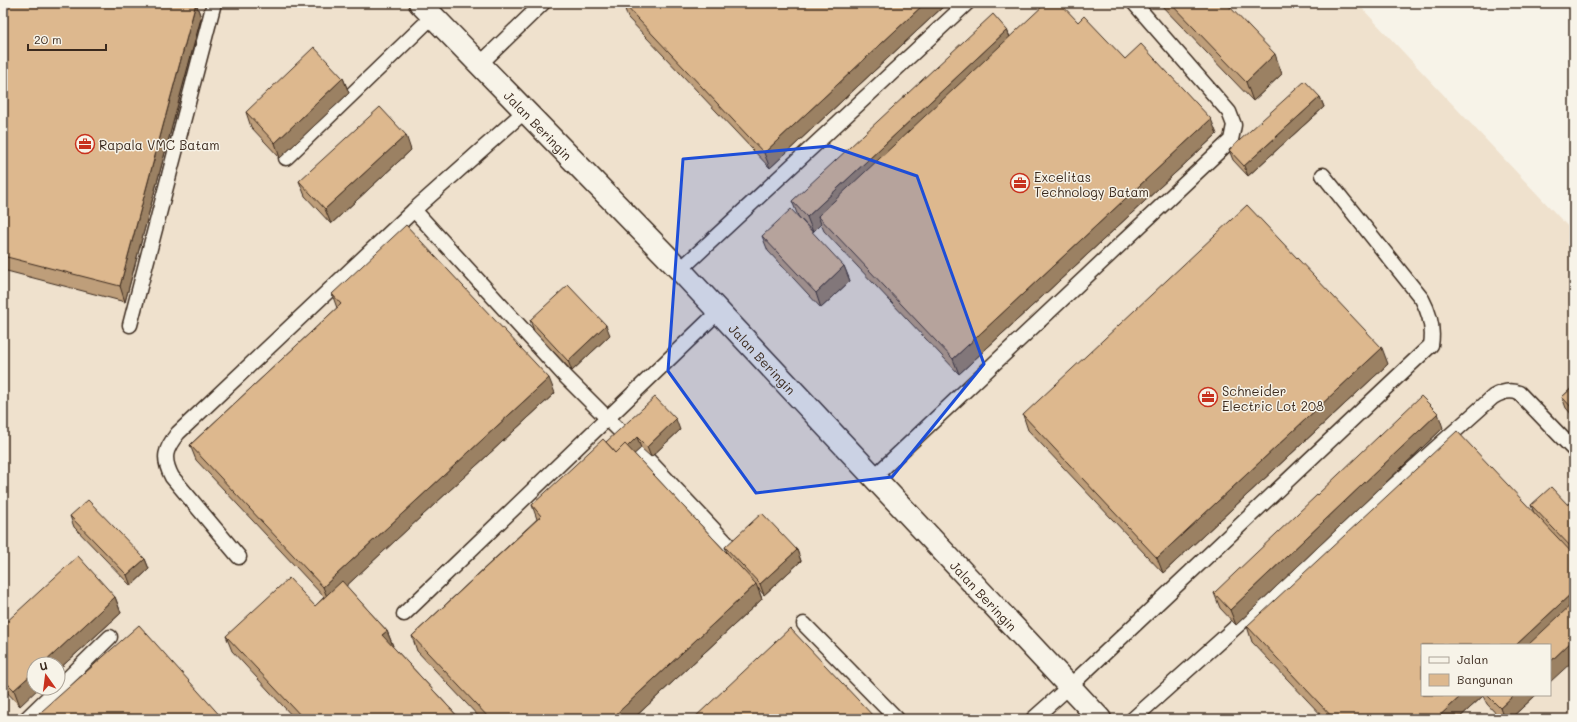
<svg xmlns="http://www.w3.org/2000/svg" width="1577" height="722" viewBox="0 0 1577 722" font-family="Mali,sans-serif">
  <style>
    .built { fill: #efe1cd; fill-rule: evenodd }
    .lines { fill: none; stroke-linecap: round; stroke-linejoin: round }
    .service-casing { stroke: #3b2a1e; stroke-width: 17 }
    .minor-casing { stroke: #3b2a1e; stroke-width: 25 }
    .service { stroke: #f7f3e8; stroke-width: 14 }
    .minor { stroke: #f7f3e8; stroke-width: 22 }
    .wall { fill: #be9e7a; stroke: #3b2a1e }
    .shaded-wall { fill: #9b8163; stroke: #3b2a1e }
    .building { fill: #ddb88e; stroke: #3b2a1e }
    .marked { fill: #1d4ed8; fill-opacity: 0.2; stroke: #1d4ed8; stroke-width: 3; stroke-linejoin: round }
    .labels { text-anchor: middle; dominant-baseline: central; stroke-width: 3; stroke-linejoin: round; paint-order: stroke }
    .street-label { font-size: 13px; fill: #3b2a1e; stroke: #f7f3e8 }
    .poi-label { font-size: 13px; fill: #3b2a1e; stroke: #f7f3e8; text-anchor: start }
  </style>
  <rect width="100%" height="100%" fill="#f7f3e8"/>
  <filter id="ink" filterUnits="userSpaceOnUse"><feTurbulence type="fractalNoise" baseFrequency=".025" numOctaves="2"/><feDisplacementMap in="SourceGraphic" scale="8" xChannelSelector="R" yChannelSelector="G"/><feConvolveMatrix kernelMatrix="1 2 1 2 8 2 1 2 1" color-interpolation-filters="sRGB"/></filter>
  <g filter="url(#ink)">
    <!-- built -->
    <path class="built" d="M3,3H1357L1574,233V719H3ZM1422,645H1550V695H1422ZM34,664H58V688H34Z"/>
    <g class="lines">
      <!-- service casing -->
      <g class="service-casing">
        <g id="service">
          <path d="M480,64L543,3"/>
          <path d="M286,158L433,16"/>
          <path d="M414,210L566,377L627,438"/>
          <path d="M680,270L967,3"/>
          <path d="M130,325L214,3"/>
          <path d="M639,450L735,552"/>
          <path d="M874,477L1231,140L1234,125L1229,112L1134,3"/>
          <path d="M239,557L172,477C162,458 165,449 178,433L414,210L525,111"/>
          <path d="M404,614L719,311"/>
          <path d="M804,624L897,719"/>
          <path d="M58,688L110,637"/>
          <path d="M26,719L58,688"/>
          <path d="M1033,719L1070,686L1431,345C1434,328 1430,314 1422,299L1323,175"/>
          <path d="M1133,719L1493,397C1501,392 1510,389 1519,393L1574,450"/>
        </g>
      </g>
      <!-- minor casing -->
      <g class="minor-casing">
        <g id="minor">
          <path id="s1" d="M420,3L680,270L1100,719"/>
        </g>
      </g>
      <!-- service -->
      <use href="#service" class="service"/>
      <!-- minor -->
      <use href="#minor" class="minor"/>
    </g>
    <!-- wall -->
    <g class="wall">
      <path d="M3,3H196L201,18L125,302L3,270Z"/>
      <path d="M623,3H947L770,168L628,18Z"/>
      <path d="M1159,3H1226L1282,74L1253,101Z"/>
      <path d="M1078,22L1125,59L1217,134L959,374L824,231L821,224L813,232L798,216L792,201L1007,30L1010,37Z"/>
      <path d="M343,78L349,93L280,158L251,127L246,112Z"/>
      <path d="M1320,97L1324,107L1248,176L1233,160L1229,150Z"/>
      <path d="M411,150L331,224L305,196L299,181Z"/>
      <path d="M762,236L844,266L850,281L821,308L768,251Z"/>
      <path d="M332,294L555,393L346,586L387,631L393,646H392L460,719H295L232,651L226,636L315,606L324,597L196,460L190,445L337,308Z"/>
      <path d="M530,320L610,335L572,371L534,331Z"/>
      <path d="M1388,364L1163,573L1028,430L1023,415Z"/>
      <path d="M1574,386V417L1566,408L1562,397Z"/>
      <path d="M1443,428L1236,625L1220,608L1214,593Z"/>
      <path d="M680,430L651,457L641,448L634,454L727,553L725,547L797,550L801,561L764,595L758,588L762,599L633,719H481L417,651L412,636L537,519L532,505L606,442Z"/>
      <path d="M1574,500V660L1422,695H1536L1510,719H1501L1487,704L1483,696L1458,719H1325L1252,642L1247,626L1534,513L1531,505H1568Z"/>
      <path d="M70,516L145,559L149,569L131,586L74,527Z"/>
      <path d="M115,597L121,613L58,670V664L20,706L3,688V625Z"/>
    </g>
    <!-- shaded-wall -->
    <g class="shaded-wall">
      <path d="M196,3L201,18L125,302L120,286Z"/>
      <path d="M925,3H947L770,168L764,153Z"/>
      <path d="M1007,30L1013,45L818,216L821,224L813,232L807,217Z"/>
      <path d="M1275,54L1282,74L1253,101L1246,82Z"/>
      <path d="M343,78L349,93L280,158L275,143Z"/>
      <path d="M1320,97L1324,107L1248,176L1244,166Z"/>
      <path d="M1211,119L1217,134L959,374L953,359Z"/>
      <path d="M406,135L411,150L331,224L325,209Z"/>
      <path d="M844,266L850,281L821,308L816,293Z"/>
      <path d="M606,325L610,335L572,371L568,361Z"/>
      <path d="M1382,348L1388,364L1163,573L1157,558Z"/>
      <path d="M549,378L555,393L329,602L323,587Z"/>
      <path d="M1438,413L1443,428L1236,625L1230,610Z"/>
      <path d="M676,419L680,430L651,457L647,447Z"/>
      <path d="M637,437L641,448L621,466L617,456Z"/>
      <path d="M797,550L801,561L764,595L760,584Z"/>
      <path d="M145,559L149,569L131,586L127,575Z"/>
      <path d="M756,584L762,599L633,719H611Z"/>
      <path d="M1574,591V611L1538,645H1516Z"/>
      <path d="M115,597L121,613L58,670V664H43Z"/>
      <path d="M387,631L393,646L388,651L382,635Z"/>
      <path d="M1574,639V660L1550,682V662Z"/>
      <path d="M34,672V688H39L20,706L14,690Z"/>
      <path d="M1462,695H1483V696L1458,719H1436Z"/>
      <path d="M1514,695H1536L1510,719H1504L1500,708Z"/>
    </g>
    <!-- building -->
    <g class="building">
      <path d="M3,3H196L120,286L3,256Z"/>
      <path d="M623,3H925L764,153Z"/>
      <path d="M1046,3H1060L1078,22L1084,16L1125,59L1141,44L1211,119L953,359L818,216Z"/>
      <path d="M1170,3H1226L1275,54L1246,82Z"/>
      <path d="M993,14L1007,30L807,217L792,201Z"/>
      <path d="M314,47L343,78L275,143L246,112Z"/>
      <path d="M1305,81L1320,97L1244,166L1229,150Z"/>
      <path d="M380,107L406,135L325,209L299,181Z"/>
      <path d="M1247,205L1382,348L1157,558L1023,415Z"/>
      <path d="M791,209L844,266L816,293L762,236Z"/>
      <path d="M406,225L549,378L323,587L190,445L341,304L332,294Z"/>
      <path d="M568,285L606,325L568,361L530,320Z"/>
      <path d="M1574,386V410L1562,397Z"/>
      <path d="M1421,396L1438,413L1230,610L1214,593Z"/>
      <path d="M655,397L676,419L647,447L637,437L627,447L625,444L616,453L606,442Z"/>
      <path d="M1457,431L1574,555V591L1516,645H1422V695H1462L1436,719H1334L1247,626Z"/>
      <path d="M603,439L616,453L625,444L756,584L611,719H490L412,636L541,516L532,505Z"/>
      <path d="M1551,487L1568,505L1574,500V550L1531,505Z"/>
      <path d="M88,500L145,559L127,575L70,516Z"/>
      <path d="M762,513L797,550L760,584L725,547Z"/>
      <path d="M78,556L115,597L43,664H34V672L14,690L3,679V625Z"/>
      <path d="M289,578L315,606L342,581L387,631L382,635L460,719H304L226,636Z"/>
      <path d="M1574,602V639L1550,662V645H1528Z"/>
      <path d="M139,625L223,719H33Z"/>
      <path d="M790,628L876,719H693Z"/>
      <path d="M1487,695H1514L1500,708Z"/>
    </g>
  </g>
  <!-- marked area -->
  <path class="marked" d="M830,146L917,176L984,364L892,477L756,493L668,371L683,159Z"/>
  <!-- icons -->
  <defs>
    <g id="office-ring" transform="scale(1)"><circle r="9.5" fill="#f7f3e8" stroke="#c8321e" stroke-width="1.5"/><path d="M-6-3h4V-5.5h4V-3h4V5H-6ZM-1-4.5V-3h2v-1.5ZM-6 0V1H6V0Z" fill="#c8321e"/></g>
  </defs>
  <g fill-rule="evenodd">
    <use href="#office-ring" x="85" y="144"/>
    <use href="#office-ring" x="1020" y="183"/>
    <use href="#office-ring" x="1208" y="397"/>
  </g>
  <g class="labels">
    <!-- street labels -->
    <g class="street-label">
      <text stroke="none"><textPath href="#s1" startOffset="170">Jalan Beringin</textPath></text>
      <text stroke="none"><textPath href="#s1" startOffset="494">Jalan Beringin</textPath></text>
      <text stroke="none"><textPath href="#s1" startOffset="818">Jalan Beringin</textPath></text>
    </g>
    <!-- poi labels -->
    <g class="poi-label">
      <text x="99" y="144">Rapala VMC Batam</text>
      <text x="1034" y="176">Excelitas<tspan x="1034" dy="15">Technology Batam</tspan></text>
      <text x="1222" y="390">Schneider<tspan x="1222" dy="15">Electric Lot 208</tspan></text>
    </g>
  </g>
  <!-- margin -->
  <rect width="1577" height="722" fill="none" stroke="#f7f3e8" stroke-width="16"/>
  <rect x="8" y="8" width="1561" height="706" fill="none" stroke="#3b2a1e" stroke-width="1.5" filter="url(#ink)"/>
  <!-- legend -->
  <rect x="1421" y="644" width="130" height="52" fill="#f7f3e8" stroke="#aca397"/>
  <rect x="1429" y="657" width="20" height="6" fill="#f7f3e8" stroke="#aca397"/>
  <text x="1457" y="664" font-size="12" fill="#3b2a1e">Jalan</text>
  <rect x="1429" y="674" width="20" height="12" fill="#ddb88e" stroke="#aca397"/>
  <text x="1457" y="684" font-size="12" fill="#3b2a1e">Bangunan</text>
  <!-- north arrow -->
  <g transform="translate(46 676) rotate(346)"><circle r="19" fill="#f7f3e8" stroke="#aca397"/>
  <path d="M0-3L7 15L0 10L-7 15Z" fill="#c8321e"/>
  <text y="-6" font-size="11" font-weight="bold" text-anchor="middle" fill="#3b2a1e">U</text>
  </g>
  <!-- scale -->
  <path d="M28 44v6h78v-6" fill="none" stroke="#3b2a1e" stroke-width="2"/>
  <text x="34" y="44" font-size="12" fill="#3b2a1e" stroke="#f7f3e8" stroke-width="3" paint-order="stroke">20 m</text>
</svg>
